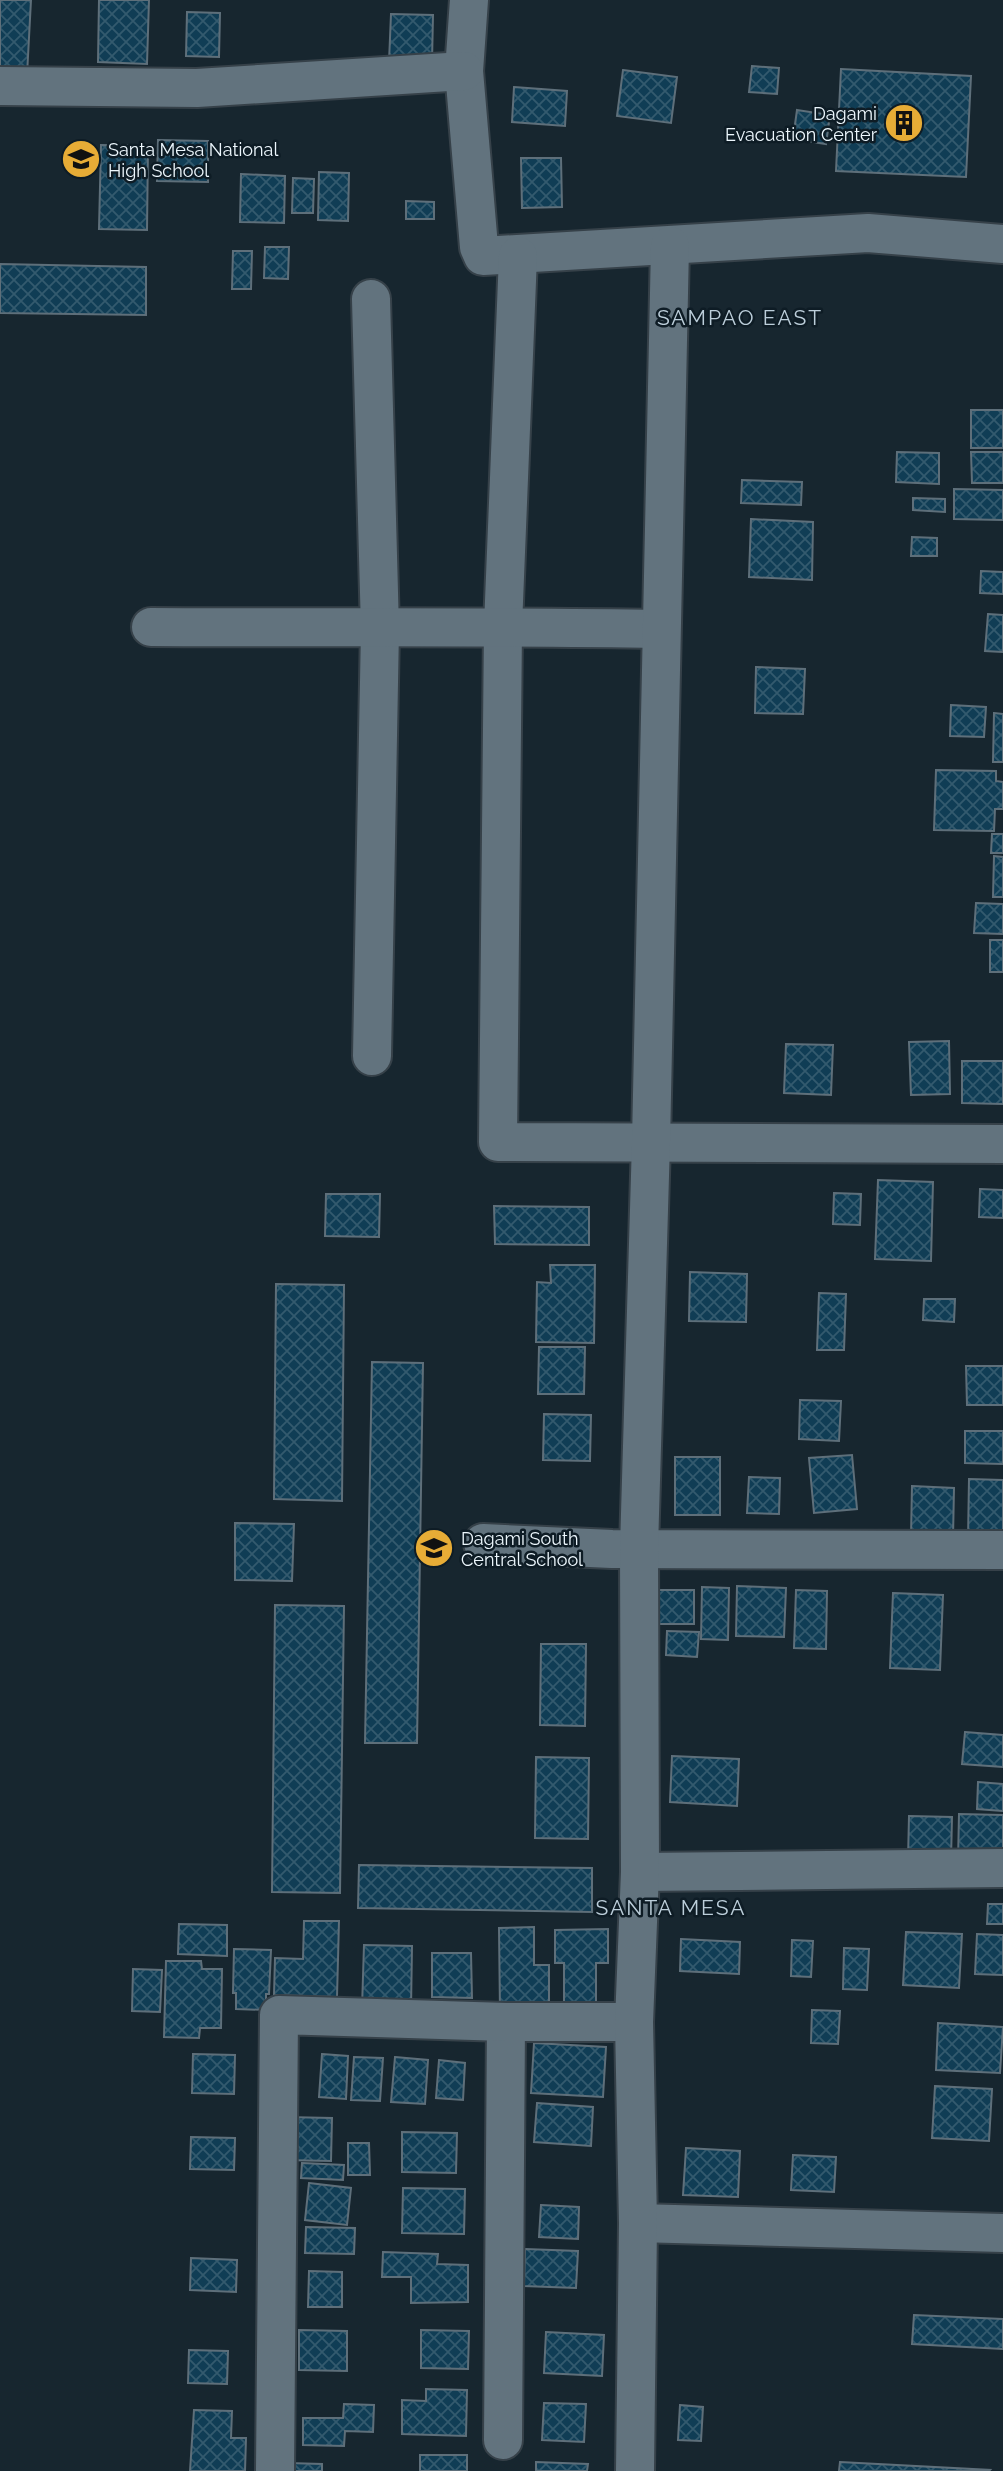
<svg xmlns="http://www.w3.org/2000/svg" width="1003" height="2471" viewBox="0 0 1003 2471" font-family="Raleway,sans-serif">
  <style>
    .building { fill: url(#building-cross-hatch); stroke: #5e6f7a; stroke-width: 2 }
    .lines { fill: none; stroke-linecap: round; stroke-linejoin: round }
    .minor-casing { stroke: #364149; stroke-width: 42 }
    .minor { stroke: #62737e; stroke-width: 38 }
    .labels { text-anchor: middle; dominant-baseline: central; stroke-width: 5; stroke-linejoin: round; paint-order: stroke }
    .poi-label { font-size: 18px; fill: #edf7fd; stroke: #0e1c25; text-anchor: start }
    .quarter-label { font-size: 21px; letter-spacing: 2px; fill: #bcceda; stroke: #0e1c25 }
  </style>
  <defs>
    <pattern id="building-cross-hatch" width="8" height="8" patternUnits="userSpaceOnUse" patternTransform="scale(1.75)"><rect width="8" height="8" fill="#103d55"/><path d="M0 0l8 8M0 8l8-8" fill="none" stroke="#335a6e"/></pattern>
  </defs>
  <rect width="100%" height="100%" fill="#17262f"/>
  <!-- building -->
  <g class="building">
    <path d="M0,0H31L27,75L0,74Z"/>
    <path d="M99,0H149L147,64L98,62Z"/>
    <path d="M187,12L220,13L219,57L186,56Z"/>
    <path d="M391,14L433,15L432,62H389Z"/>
    <path d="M752,66L779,68L777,94L749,92Z"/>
    <path d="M841,69L971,76L966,177L836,171Z"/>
    <path d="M623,70L677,77L671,123L617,116Z"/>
    <path d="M514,87L567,91L565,126L512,122Z"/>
    <path d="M797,110L830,115L826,144L793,139Z"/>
    <path d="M158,140L208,141V182L157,181Z"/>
    <path d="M101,145L148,146L147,230L99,229Z"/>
    <path d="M521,158H561L562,207L522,208Z"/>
    <path d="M319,172L349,173L348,221L318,220Z"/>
    <path d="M241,174L285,176L284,223L240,222Z"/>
    <path d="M293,178L314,179L313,213H292Z"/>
    <path d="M406,201L434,202V219H406Z"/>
    <path d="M265,247H289L288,279L264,278Z"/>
    <path d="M233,251H252L251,289H232Z"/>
    <path d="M0,264L146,267V315L0,313Z"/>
    <rect x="971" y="410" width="32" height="38"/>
    <path d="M897,452L939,453V484L896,482Z"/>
    <path d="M971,452H1003V483H972Z"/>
    <path d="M742,480L802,482L801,505L741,503Z"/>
    <path d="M954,489L1003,490V520L954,519Z"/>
    <path d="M913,498L945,499V512L913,510Z"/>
    <path d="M751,519L813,522L812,580L749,577Z"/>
    <path d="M912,537L937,538V556H911Z"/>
    <path d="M981,571L1003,572V594L980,593Z"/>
    <path d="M988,614L1003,615V652L985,651Z"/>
    <path d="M756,667L805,669L803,714L755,713Z"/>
    <path d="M951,705L986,707L984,737L950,736Z"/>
    <path d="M994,713L1003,714V762H993Z"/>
    <path d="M936,770L996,771V781L1003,782V809H995L994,831L934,830Z"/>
    <path d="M992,834H1003V853H991Z"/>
    <path d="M994,856L1003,857V897H993Z"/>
    <path d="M976,903L1003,904V934L974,933Z"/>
    <rect x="990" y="940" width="13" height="32"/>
    <path d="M949,1041L950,1094L911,1095L909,1042Z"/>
    <path d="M786,1044L833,1045L831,1095L784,1093Z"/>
    <path d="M962,1061H1003V1104L962,1103Z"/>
    <path d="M878,1180L933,1182L931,1261L875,1259Z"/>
    <path d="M980,1189L1003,1190V1218L979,1217Z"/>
    <path d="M834,1193L861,1194L860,1225L833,1224Z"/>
    <path d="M326,1194H380L379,1237L325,1236Z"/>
    <path d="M494,1206L589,1207V1245L495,1244Z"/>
    <path d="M550,1265H595L594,1343L536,1342L537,1282L551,1283Z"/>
    <path d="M690,1272L747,1274L746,1322L689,1321Z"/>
    <path d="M276,1284L344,1285L342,1501L274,1499Z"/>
    <path d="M819,1293L846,1294L844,1350H817Z"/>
    <path d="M924,1299H955L954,1322L923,1320Z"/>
    <path d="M539,1347H585L584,1394H538Z"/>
    <path d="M372,1362L423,1363L417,1743H365Z"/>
    <path d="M966,1366H1003V1405H967Z"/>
    <path d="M800,1400L841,1401L839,1441L799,1439Z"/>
    <path d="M544,1414L591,1415L590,1461L543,1460Z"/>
    <path d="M965,1431H1003V1464L965,1463Z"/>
    <path d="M852,1455L857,1509L814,1513L809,1458Z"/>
    <rect x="675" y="1457" width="45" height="58"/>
    <path d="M749,1477L780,1478L779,1514L747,1513Z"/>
    <path d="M969,1479L1003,1480V1540H968Z"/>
    <path d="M912,1486L954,1488L953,1538L911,1536Z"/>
    <path d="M235,1523L294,1524L292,1581L235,1580Z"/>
    <path d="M737,1586L786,1588L784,1637L736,1636Z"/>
    <path d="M702,1587L729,1588L728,1640L701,1639Z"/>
    <rect x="654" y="1590" width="40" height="34"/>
    <path d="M796,1590L827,1591L826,1649L794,1648Z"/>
    <path d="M893,1593L943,1595L940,1670L890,1668Z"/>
    <path d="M275,1605L344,1606L340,1893L272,1892Z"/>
    <path d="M667,1631L699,1632L697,1657L666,1655Z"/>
    <path d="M541,1644H586L585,1726L540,1725Z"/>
    <path d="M965,1732L1003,1735V1767L962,1764Z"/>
    <path d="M672,1756L739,1759L737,1806L670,1802Z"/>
    <path d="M536,1757L589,1758L588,1839L535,1838Z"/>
    <path d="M978,1782L1003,1784V1811L977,1809Z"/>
    <path d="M959,1814L1003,1815V1862L958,1861Z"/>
    <path d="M909,1816L952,1817L951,1860L908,1859Z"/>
    <path d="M359,1865L592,1868V1912L358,1908Z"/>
    <path d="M988,1904H1003V1924H987Z"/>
    <path d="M304,1921H339L337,1997L274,1995L275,1958L303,1959Z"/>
    <path d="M179,1924L227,1925V1956L178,1954Z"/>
    <path d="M534,1927V1965H549V2012H500L499,1928Z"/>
    <path d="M608,1929V1963H596V2012H564V1963H555V1930Z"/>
    <path d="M906,1932L962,1934L959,1988L903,1985Z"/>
    <path d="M977,1934L1003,1935V1975L975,1974Z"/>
    <path d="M681,1939L740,1942L739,1974L680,1971Z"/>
    <path d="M792,1940L813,1941L811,1977L791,1976Z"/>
    <path d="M364,1945L412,1946L411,2009L362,2008Z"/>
    <path d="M844,1948L869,1949L867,1990L843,1989Z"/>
    <path d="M234,1949L271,1950L269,1994H266V2010L236,2009V1993H233Z"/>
    <path d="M432,1953H471L472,1998L432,1997Z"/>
    <path d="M166,1961H201L202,1969H222L221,2028H200L199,2038L164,2037Z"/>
    <path d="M133,1969L162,1970L160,2012L132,2011Z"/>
    <path d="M812,2010L840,2011L838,2044L811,2043Z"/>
    <path d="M938,2023L1003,2027L1000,2073L936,2070Z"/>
    <path d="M534,2043L606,2047L603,2097L531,2093Z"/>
    <path d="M193,2054L235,2055L234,2094L192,2093Z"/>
    <path d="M322,2054L348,2056L346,2099L319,2097Z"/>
    <path d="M354,2057L383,2058L380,2101L351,2100Z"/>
    <path d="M395,2057L428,2060L425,2104L391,2102Z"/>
    <path d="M439,2060L465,2063L463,2100L436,2098Z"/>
    <path d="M935,2086L992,2089L989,2141L932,2138Z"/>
    <path d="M537,2103L593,2107L591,2146L534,2142Z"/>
    <path d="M285,2117L332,2118L331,2161L284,2160Z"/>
    <path d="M402,2132L457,2133L456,2173L402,2172Z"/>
    <path d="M191,2137L235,2138L234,2170L190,2169Z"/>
    <path d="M348,2143H369L370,2175H348Z"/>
    <path d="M686,2148L740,2151L738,2197L683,2195Z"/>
    <path d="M793,2155L836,2157L834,2192L791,2190Z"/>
    <path d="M302,2163L344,2165L343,2180L301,2178Z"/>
    <path d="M309,2183L351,2188L347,2225L305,2220Z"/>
    <path d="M403,2188L465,2189L464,2234L402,2233Z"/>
    <path d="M541,2205L579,2207L578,2239L539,2237Z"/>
    <path d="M306,2227L355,2228L354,2254L305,2253Z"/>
    <path d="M525,2249L578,2251L576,2288L524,2286Z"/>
    <path d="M383,2252L438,2254L437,2264L468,2265V2302L411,2303V2277H382Z"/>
    <path d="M191,2258L237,2260L236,2292L190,2290Z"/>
    <path d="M309,2271L342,2272V2307H308Z"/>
    <path d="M914,2315L1003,2319V2349L912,2344Z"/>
    <path d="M299,2330L347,2331V2371L299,2370Z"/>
    <path d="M421,2330L469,2331L468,2369L421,2368Z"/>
    <path d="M546,2332L604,2335L602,2376L544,2373Z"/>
    <path d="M189,2350L228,2351L227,2384L188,2383Z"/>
    <path d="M426,2389L467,2390L466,2436L402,2434V2400L426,2401Z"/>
    <path d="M544,2403L586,2404L584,2442L542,2440Z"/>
    <path d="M344,2404L374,2405L373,2432L345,2431L344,2446L303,2445V2418H343Z"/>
    <path d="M680,2405L703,2407L701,2441L678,2440Z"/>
    <path d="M194,2410L232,2411L231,2438H246L245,2471H190Z"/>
    <rect x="420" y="2455" width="47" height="16"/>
    <path d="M536,2462L588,2464L587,2471H536Z"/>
    <path d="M840,2462L990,2470L989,2471H839Z"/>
    <path d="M288,2463L322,2464V2471H288Z"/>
  </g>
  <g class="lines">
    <!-- minor casing -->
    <g class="minor-casing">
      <g id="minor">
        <path d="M469,0L464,71L479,247L483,256L868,233L1003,244"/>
        <path d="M0,86L197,88L464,71"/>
        <path d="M518,256L503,626L498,1142L1003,1144"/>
        <path d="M371,299L380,629L372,1056"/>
        <path d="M151,627C321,628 490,626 660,629"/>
        <path d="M483,1543L612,1549L1003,1550"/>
        <path d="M640,1872L1003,1868"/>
        <path d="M638,2223L1003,2233"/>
        <path d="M503,2440L506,2022"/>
        <path d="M275,2471L279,2015L506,2022H634"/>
        <path d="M635,2471L638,2223L634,2022L640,1872L639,1548L651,1142L670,246"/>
      </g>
    </g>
    <!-- minor -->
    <use href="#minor" class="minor"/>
  </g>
  <!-- icons -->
  <defs>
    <g id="building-disc" transform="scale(2.0125)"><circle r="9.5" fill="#e7ac36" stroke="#0e1c25"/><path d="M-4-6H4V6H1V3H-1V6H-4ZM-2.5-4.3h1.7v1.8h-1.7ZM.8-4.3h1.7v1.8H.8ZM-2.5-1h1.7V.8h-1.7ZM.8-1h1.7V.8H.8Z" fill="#111"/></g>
    <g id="school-disc" transform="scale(2.0125)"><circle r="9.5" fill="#e7ac36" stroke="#0e1c25"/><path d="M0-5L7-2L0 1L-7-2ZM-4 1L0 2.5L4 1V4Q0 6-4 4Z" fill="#111"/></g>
  </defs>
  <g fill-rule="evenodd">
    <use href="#building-disc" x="904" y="123"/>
    <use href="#school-disc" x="81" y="159"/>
    <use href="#school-disc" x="434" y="1548"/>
  </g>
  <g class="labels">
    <!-- poi labels -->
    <g class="poi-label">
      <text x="877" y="113" text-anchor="end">Dagami<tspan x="877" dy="21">Evacuation Center</tspan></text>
      <text x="108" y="149">Santa Mesa National<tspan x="108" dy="21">High School</tspan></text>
      <text x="461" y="1538">Dagami South<tspan x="461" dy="21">Central School</tspan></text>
    </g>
    <!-- quarter labels -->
    <g class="quarter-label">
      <text x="740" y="317">SAMPAO EAST</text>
      <text x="671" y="1907">SANTA MESA</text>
    </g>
  </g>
</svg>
